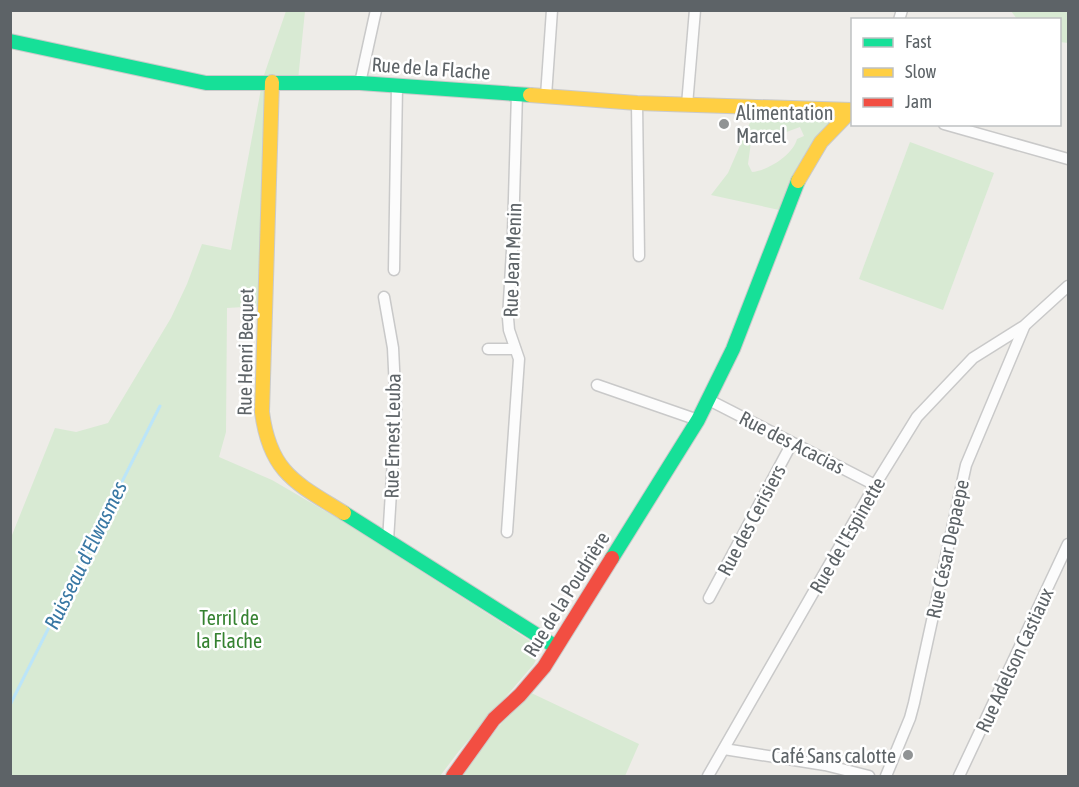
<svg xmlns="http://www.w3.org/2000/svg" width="1079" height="787" viewBox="0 0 1079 787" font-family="'Asap Condensed',sans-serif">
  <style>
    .green { fill: #d8ead3; fill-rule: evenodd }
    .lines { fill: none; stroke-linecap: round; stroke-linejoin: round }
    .stream { stroke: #bce5f8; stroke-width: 3 }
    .street-casing { stroke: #c9c9c9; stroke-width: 13 }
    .fast-casing { stroke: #cacaca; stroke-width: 16 }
    .slow-casing { stroke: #cacaca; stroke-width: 16 }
    .jam-casing { stroke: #cacaca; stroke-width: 16 }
    .street { stroke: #fcfcfc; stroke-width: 10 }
    .fast { stroke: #16e098; stroke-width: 14 }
    .slow { stroke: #ffcf43; stroke-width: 14 }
    .jam { stroke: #f24e42; stroke-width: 14 }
    .poi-dot { fill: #909394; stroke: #fff; stroke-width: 2 }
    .labels { text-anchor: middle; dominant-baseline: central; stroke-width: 5; stroke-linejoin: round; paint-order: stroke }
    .street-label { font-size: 20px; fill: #5d6367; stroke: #fff }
    .poi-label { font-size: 20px; fill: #5d6367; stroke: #fff; text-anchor: start }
    .park-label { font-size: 20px; fill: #358230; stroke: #fff }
    .water-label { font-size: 21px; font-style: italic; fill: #3978a4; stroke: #fff }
  </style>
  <rect width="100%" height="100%" fill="#eeece8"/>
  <!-- green -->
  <g class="green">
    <path d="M286,11H305L298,80H269L262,306L227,308L226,432L219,457L272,480L344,522L541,648L534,664L459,751L440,776H11L10,540L55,428L76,432L108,423L171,318L187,284L202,244L231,250L263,78Z"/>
    <path d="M1011,11H1068V43L1060,42V20L1017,19Z"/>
    <path d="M755,111L835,113L836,122L784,211L711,195L728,173ZM800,127L804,136L797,139C793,155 767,171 752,172L748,164L752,135L781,134Z"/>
    <path d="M910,142L994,173L943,310L859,279Z"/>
    <path d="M527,691L639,744L625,776H460Z"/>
  </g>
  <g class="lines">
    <!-- stream -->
    <path class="stream" d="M10,705L160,406"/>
    <!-- street casing -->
    <g class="street-casing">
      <g id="street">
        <path d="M899,20L902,10"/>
        <path d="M360,83L376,10"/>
        <path d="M546,96L552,10"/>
        <path d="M637,103L639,256"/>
        <path d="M687,105L695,10"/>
        <path d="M944,124L1068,159"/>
        <path d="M394,270L397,85"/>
        <path d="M384,297L393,348L396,410L388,541"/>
        <path d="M488,349H515"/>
        <path d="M597,385L698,420"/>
        <path d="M709,400L875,485"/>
        <path d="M507,532L519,359L509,330L508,318L513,233L517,93"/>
        <path d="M709,598L792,443"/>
        <path d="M724,749L825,765L869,776"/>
        <path d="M708,776L875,485L917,417L973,358L1024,326L1068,286"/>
        <path d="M886,776L910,718L914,703L966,465L1024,327"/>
        <path d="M959,776L1068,544"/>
      </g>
    </g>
    <!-- fast casing -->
    <g class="fast-casing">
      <g id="fast">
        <path d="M10,41L206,83H360L530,95"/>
        <path d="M344,513L556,647"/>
        <path d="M612,558L698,420L733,349L798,181"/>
      </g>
    </g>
    <!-- slow casing -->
    <g class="slow-casing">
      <g id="slow">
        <path d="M272,82L262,412C270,473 296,483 344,513"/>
        <path d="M530,95L637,103L852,110"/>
        <path d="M798,181L821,142L852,110"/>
      </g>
    </g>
    <!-- jam casing -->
    <g class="jam-casing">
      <path id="jam" d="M453,776L494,719L520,695L544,667L612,558"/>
    </g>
    <!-- street -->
    <use href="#street" class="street"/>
    <!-- fast -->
    <use href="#fast" class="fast"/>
    <!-- slow -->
    <use href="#slow" class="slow"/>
    <!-- jam -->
    <use href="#jam" class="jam"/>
  </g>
  <!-- markers -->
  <g class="poi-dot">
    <circle cx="724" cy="124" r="6"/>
    <circle cx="908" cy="755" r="6"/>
  </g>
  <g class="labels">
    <!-- street labels -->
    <g class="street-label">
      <text transform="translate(431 68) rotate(4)">Rue de la Flache</text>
      <text transform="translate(512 260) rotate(-88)">Rue Jean Menin</text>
      <text transform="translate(245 352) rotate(-89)">Rue Henri Bequet</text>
      <text transform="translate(392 436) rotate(-89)">Rue Ernest Leuba</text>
      <text transform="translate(792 442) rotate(27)">Rue des Acacias</text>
      <text transform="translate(751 520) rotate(-62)">Rue des Cerisiers</text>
      <text transform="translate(847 535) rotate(-60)">Rue de l'Espinette</text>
      <text transform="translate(947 549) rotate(-78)">Rue César Depaepe</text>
      <text transform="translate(566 594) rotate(-58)">Rue de la Poudrière</text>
      <text transform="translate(1014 660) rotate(-65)">Rue Adelson Castiaux</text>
    </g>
    <!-- poi labels -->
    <g class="poi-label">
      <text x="736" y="112">Alimentation<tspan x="736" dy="23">Marcel</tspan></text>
      <text x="896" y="755" text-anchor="end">Café Sans calotte</text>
    </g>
    <!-- park labels -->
    <g class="park-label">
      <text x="229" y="617">Terril de<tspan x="229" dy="23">la Flache</tspan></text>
    </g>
    <!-- water labels -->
    <g class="water-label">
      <text transform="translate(85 555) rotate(-64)">Ruisseau d'Elwasmes</text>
    </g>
  </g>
  <!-- border -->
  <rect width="1079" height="787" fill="none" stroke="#5d6367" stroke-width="24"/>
  <!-- legend -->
  <rect x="851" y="18" width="210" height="108" fill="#ffffff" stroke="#bec1c2" stroke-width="1.5"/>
  <rect x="863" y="38" width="30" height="9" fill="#16e098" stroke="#bec1c2" stroke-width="1.5"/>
  <text x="905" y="48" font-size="18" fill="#5d6367">Fast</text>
  <rect x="863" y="68" width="30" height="9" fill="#ffcf43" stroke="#bec1c2" stroke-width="1.5"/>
  <text x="905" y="78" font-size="18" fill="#5d6367">Slow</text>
  <rect x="863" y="98" width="30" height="9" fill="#f24e42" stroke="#bec1c2" stroke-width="1.5"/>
  <text x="905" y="108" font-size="18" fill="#5d6367">Jam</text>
</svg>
